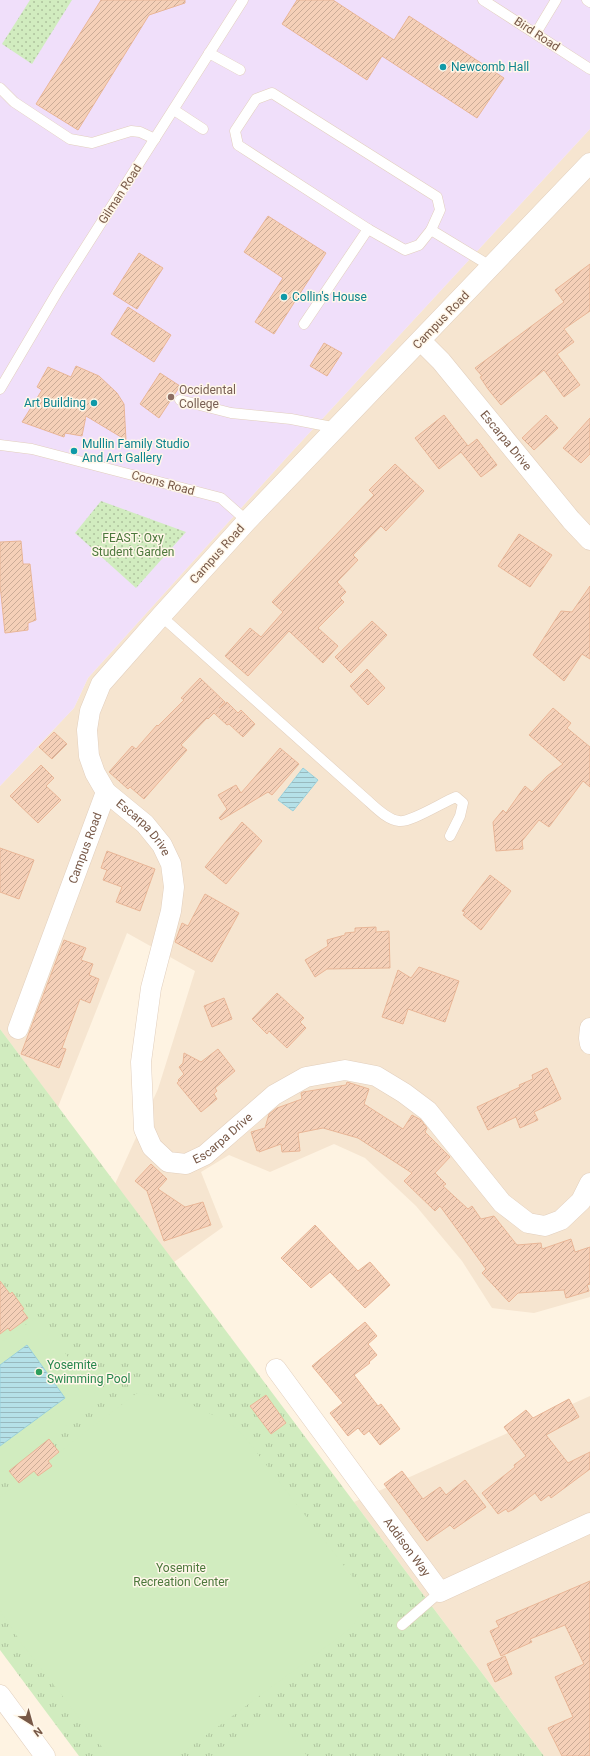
<svg xmlns="http://www.w3.org/2000/svg" width="590" height="1756" viewBox="0 0 590 1756" font-family="Roboto,sans-serif">
  <style>
    .residential { fill: #f6e5d0 }
    .education { fill: #f0dffa }
    .grass { fill: url(#grass-dots) }
    .park { fill: url(#park-tufts) }
    .pitch { fill: #d1ecbf }
    .water { fill: url(#water-rules); stroke: #9bd1db }
    .building { fill: url(#building-hatch); stroke: #e9b697 }
    .lines { fill: none; stroke-linecap: round; stroke-linejoin: round }
    .lane-casing { stroke: #e2cfbd; stroke-width: 11 }
    .street-casing { stroke: #e2cfbd; stroke-width: 21 }
    .lane { stroke: #fff; stroke-width: 10 }
    .street { stroke: #fff; stroke-width: 20 }
    .culture-dot { fill: #0f9aa8; stroke: #fff7e9; stroke-width: 1.5 }
    .education-dot { fill: #8d6e63; stroke: #fff7e9; stroke-width: 1.5 }
    .leisure-dot { fill: #2e9e5b; stroke: #fff7e9; stroke-width: 1.5 }
    .labels { text-anchor: middle; dominant-baseline: central; stroke-width: 3; stroke-linejoin: round; paint-order: stroke }
    .street-label { font-size: 12px; fill: #775847; stroke: #fff7e9 }
    .culture-label { font-size: 12px; fill: #0d838f; stroke: #fff7e9; text-anchor: start }
    .education-label { font-size: 12px; fill: #785e54; stroke: #fff7e9; text-anchor: start }
    .park-label { font-size: 12px; fill: #4c783c; stroke: #fff7e9 }
    .leisure-label { font-size: 12px; fill: #27864d; stroke: #fff7e9; text-anchor: start }
  </style>
  <defs>
    <pattern id="grass-dots" width="8" height="8" patternUnits="userSpaceOnUse"><rect width="8" height="8" fill="#d1ecbf"/><path d="M2 2h.1M6 6h.1" fill="none" stroke="#aec29d" stroke-width="1.8" stroke-linecap="round"/></pattern>
    <pattern id="park-tufts" width="24" height="20" patternUnits="userSpaceOnUse"><rect width="24" height="20" fill="#d1ecbf"/><path d="M3 7l-1-3M5 7V3M7 7l1-3M15 17l-1-3M17 17v-4M19 17l1-3" fill="none" stroke="#aec29d"/></pattern>
    <pattern id="water-rules" width="6" height="5" patternUnits="userSpaceOnUse"><rect width="6" height="5" fill="#b5e1e8"/><path d="M0 2.5h6" fill="none" stroke="#98b9be"/></pattern>
    <pattern id="building-hatch" width="6" height="6" patternUnits="userSpaceOnUse"><rect width="6" height="6" fill="#f5d0b8"/><path d="M-1 1l2-2M0 6l6-6M5 7l2-2" fill="none" stroke="#cbac97"/></pattern>
  </defs>
  <rect width="100%" height="100%" fill="#fef3e2"/>
  <!-- residential -->
  <g class="residential">
    <path d="M590,129V1297L534,1313L492,1308L462,1261L416,1206L365,1158L334,1144L270,1172L229,1155L201,1172L223,1227L174,1262L115,1184L158,1089L195,971L127,933L58,1107L0,1029V786L74,708L88,678L288,456Z"/>
    <path d="M590,1396V1756H544L354,1502Z"/>
  </g>
  <!-- education -->
  <path class="education" d="M0,0H590V129L288,456L88,678L74,708L0,786Z"/>
  <!-- grass -->
  <g class="grass">
    <path d="M30,0H72L32,64L2,44Z"/>
    <path d="M101,501L186,532L136,588L75,533Z"/>
  </g>
  <!-- park -->
  <path class="park" d="M0,1029L544,1756H79L0,1650Z"/>
  <!-- pitch -->
  <g class="pitch">
    <path d="M38,1316L100,1401L0,1474V1343Z"/>
    <path d="M137,1393L181,1400L230,1423L244,1436L358,1584C360,1605 365,1611 350,1629L178,1756H109L22,1644L0,1610V1497Z"/>
    <path d="M271,1710L307,1756H211Z"/>
  </g>
  <!-- water -->
  <g class="water">
    <path d="M303,768L318,780L293,811L278,800Z"/>
    <path d="M27,1345L65,1398L0,1446V1365Z"/>
  </g>
  <!-- building -->
  <g class="building">
    <path d="M101,0H185V3L149,15L78,130L36,104Z"/>
    <path d="M297,0H333L394,40L409,16L504,78L477,118L382,56L367,80L282,24Z"/>
    <path d="M268,216L326,253L274,334L255,322L283,278L244,252Z"/>
    <path d="M139,253L163,268L137,309L113,294Z"/>
    <path d="M590,264V311L564,329L574,342L557,354L580,385L564,397L544,370L501,405L488,389L480,377L482,376L475,368L564,302L555,290Z"/>
    <path d="M128,307L171,335L154,362L111,334Z"/>
    <path d="M324,343L342,353L327,376L310,366Z"/>
    <path d="M76,366L99,376L117,393L124,404L126,440L86,416L82,436L65,433L64,437L22,422L42,390L37,387L48,367L71,377Z"/>
    <path d="M160,373L180,386L159,418L140,404Z"/>
    <path d="M444,415L468,446L477,439L497,465L481,477L461,452L439,469L415,438Z"/>
    <path d="M546,415L558,428L534,450L522,438Z"/>
    <path d="M590,418V454L581,463L563,448Z"/>
    <path d="M395,464L424,491L386,531L381,526L353,555L358,560L337,582L346,592L340,598L344,602L318,628L338,646L323,663L289,631L248,676L225,656L250,628L261,637L283,612L272,602L374,495L369,490Z"/>
    <path d="M519,534L552,555L530,587L498,566Z"/>
    <path d="M21,541L23,564H30L36,620L28,623V630L5,633L0,585V542Z"/>
    <path d="M590,586V659L582,654L564,681L533,655L561,611L572,612Z"/>
    <path d="M372,621L387,635L351,673L335,657Z"/>
    <path d="M367,669L385,688L368,705L350,686Z"/>
    <path d="M200,678L225,702L219,708L227,702L238,713L241,710L255,724L243,737L229,724L227,725L214,713L208,719L207,718L181,745L187,750L144,799L130,787L128,789L109,772L132,746L136,749L157,725L158,726L184,700L181,698Z"/>
    <path d="M553,708L571,723L567,728L590,747V787L583,781L549,827L539,820L522,841L523,849L496,851L493,822L503,810L506,813L525,786L532,792L547,776L563,764L529,735Z"/>
    <path d="M54,732L67,744L52,759L39,747Z"/>
    <path d="M280,748L299,764L272,795L268,792L221,820L219,818L227,809L218,795L236,785L241,793Z"/>
    <path d="M41,765L54,778L46,786L61,800L38,823L10,796Z"/>
    <path d="M242,822L262,841L226,884L205,867Z"/>
    <path d="M0,848L34,860L19,899L0,892Z"/>
    <path d="M107,851L155,869L140,911L116,902L122,887L103,880L107,870L101,868Z"/>
    <path d="M490,875L511,891L481,930L463,915L465,912L462,911Z"/>
    <path d="M205,894L239,913L212,962L175,942L182,923L188,926Z"/>
    <path d="M376,927V932L389,931L390,968L327,969L315,977L305,960L328,946L327,940L345,935V933L355,932V928Z"/>
    <path d="M64,940L86,948L81,960L93,964L89,975L99,979L90,1003L80,999L62,1048L66,1049L59,1068L21,1054Z"/>
    <path d="M419,967L459,981L445,1022L408,1009L403,1024L382,1017L398,970L411,978Z"/>
    <path d="M277,993L304,1018L300,1022L306,1028L287,1048L269,1031L267,1034L252,1019Z"/>
    <path d="M224,998L232,1019L212,1027L204,1006Z"/>
    <path d="M218,1049L235,1071L215,1088L217,1091L214,1094L217,1099L201,1112L177,1083L179,1081L178,1080L184,1074L179,1067L183,1063L184,1053L201,1062Z"/>
    <path d="M547,1068L561,1099L534,1112L538,1120L520,1128L516,1117L488,1130L477,1107L520,1087L519,1085L533,1079L532,1075Z"/>
    <path d="M347,1082L369,1089L364,1104L403,1129L412,1115L421,1120L427,1128L425,1132L450,1157L435,1173L446,1184L443,1186L468,1209L472,1206L481,1219L494,1216L517,1245L541,1243L542,1249L571,1239L575,1252L590,1247V1284L587,1285L589,1291L566,1298L564,1290L518,1293L509,1302L482,1273L486,1269L440,1206L435,1211L404,1181L412,1173L358,1138L323,1128L298,1133L300,1151L282,1152L281,1144L259,1152V1150L257,1151L251,1132L265,1128L269,1114L277,1108L302,1099L301,1093L303,1092L346,1085Z"/>
    <path d="M151,1164L167,1179L158,1189L185,1207L203,1202L211,1225L164,1241L147,1191L135,1181Z"/>
    <path d="M315,1225L358,1271L370,1262L390,1285L365,1308L330,1272L311,1288L281,1258Z"/>
    <path d="M0,1281L10,1294L12,1292L24,1309L22,1310L28,1318L10,1331L8,1328L0,1334Z"/>
    <path d="M365,1322L377,1336L368,1344L377,1355L369,1362L370,1363L354,1375L378,1406L381,1404L400,1429L380,1445L369,1431L364,1435L358,1428L348,1436L330,1413L343,1403L312,1366Z"/>
    <path d="M266,1395L286,1423L271,1434L250,1406Z"/>
    <path d="M569,1399L579,1417L546,1435L568,1463L590,1452V1469L551,1498L549,1495L541,1501L535,1493L514,1509L508,1512L506,1509L498,1514L482,1493L515,1467L514,1465L526,1456L504,1427L526,1410L533,1418Z"/>
    <path d="M49,1439L59,1452L48,1461L52,1466L38,1476L34,1471L19,1483L9,1471Z"/>
    <path d="M402,1471L423,1499L440,1487L446,1495L465,1480L486,1507L454,1529L450,1525L427,1541L384,1484Z"/>
    <path d="M590,1581V1756H562L548,1728L573,1717L555,1677L584,1664L565,1625L530,1639L532,1642L501,1656L490,1631L499,1627L496,1621Z"/>
    <path d="M505,1656L512,1674L495,1682L487,1664Z"/>
  </g>
  <g class="lines">
    <!-- lane casing -->
    <g class="lane-casing">
      <g id="lane">
        <path d="M483,0L590,69"/>
        <path d="M587,0L590,2"/>
        <path d="M536,33L556,0"/>
        <path d="M209,53L240,70"/>
        <path d="M0,88L14,102L70,139L92,143L131,131L140,132L155,139"/>
        <path d="M272,93L437,197L440,210L431,230L419,245L405,250L368,229L238,145L235,131L256,99Z"/>
        <path d="M174,110L203,129"/>
        <path d="M431,230L492,267"/>
        <path d="M304,324L368,229"/>
        <path d="M0,389L59,289L243,0"/>
        <path d="M180,400L231,413L291,419L337,428"/>
        <path d="M0,445L32,449L221,498L247,521"/>
        <path d="M161,616L366,799C374,806 387,820 399,821C410,823 443,802 456,797L463,803L460,816L450,836"/>
        <path d="M402,1625L440,1592"/>
      </g>
    </g>
    <!-- street casing -->
    <g class="street-casing">
      <g id="street">
        <path id="s1" d="M590,163L247,521L161,616L101,684L90,711L87,730L89,756L95,773L106,792L145,824L162,845L171,864L174,887L171,911L151,988L141,1062L144,1129L152,1147L168,1162L186,1164L205,1155L274,1095L306,1077L345,1070L376,1076L404,1093L428,1111L502,1203L528,1223L545,1226L561,1220L581,1201L590,1183"/>
        <path id="s2" d="M421,341L441,361L571,520L590,540"/>
        <path d="M590,1028L589,1038L590,1044"/>
        <path id="s3" d="M18,1029L106,792"/>
        <path id="s4" d="M276,1369L440,1592L590,1523"/>
        <path d="M0,1695L45,1756"/>
      </g>
    </g>
    <!-- lane -->
    <use href="#lane" class="lane"/>
    <!-- street -->
    <use href="#street" class="street"/>
  </g>
  <!-- markers -->
  <g class="culture-dot">
    <circle cx="443" cy="67" r="4"/>
    <circle cx="284" cy="297" r="4"/>
    <circle cx="94" cy="403" r="4"/>
    <circle cx="74" cy="451" r="4"/>
  </g>
  <circle class="education-dot" cx="171" cy="397" r="4"/>
  <circle class="leisure-dot" cx="39" cy="1372" r="4"/>
  <g class="labels">
    <!-- street labels -->
    <g class="street-label">
      <text transform="translate(537 34) rotate(33)">Bird Road</text>
      <text transform="translate(120 194) rotate(-57)">Gilman Road</text>
      <text transform="translate(441 320) rotate(-46)">Campus Road</text>
      <text stroke="none"><textPath href="#s2" startOffset="131">Escarpa Drive</textPath></text>
      <text transform="translate(163 483) rotate(15)">Coons Road</text>
      <text transform="translate(217 554) rotate(-48)">Campus Road</text>
      <text stroke="none"><textPath href="#s1" startOffset="881">Escarpa Drive</textPath></text>
      <text stroke="none"><textPath href="#s3" startOffset="193">Campus Road</textPath></text>
      <text stroke="none"><textPath href="#s1" startOffset="1301">Escarpa Drive</textPath></text>
      <text stroke="none"><textPath href="#s4" startOffset="221">Addison Way</textPath></text>
    </g>
    <!-- culture labels -->
    <g class="culture-label">
      <text x="451" y="67">Newcomb Hall</text>
      <text x="292" y="297">Collin's House</text>
      <text x="86" y="403" text-anchor="end">Art Building</text>
      <text x="82" y="444">Mullin Family Studio<tspan x="82" dy="14">And Art Gallery</tspan></text>
    </g>
    <!-- education labels -->
    <g class="education-label">
      <text x="179" y="390">Occidental<tspan x="179" dy="14">College</tspan></text>
    </g>
    <!-- park labels -->
    <g class="park-label">
      <text x="133" y="538">FEAST: Oxy<tspan x="133" dy="14">Student Garden</tspan></text>
      <text x="181" y="1568">Yosemite<tspan x="181" dy="14">Recreation Center</tspan></text>
    </g>
    <!-- leisure labels -->
    <g class="leisure-label">
      <text x="47" y="1365">Yosemite<tspan x="47" dy="14">Swimming Pool</tspan></text>
    </g>
  </g>
  <!-- north arrow -->
  <g transform="translate(32 1724) rotate(143)" stroke="#fff7e9" stroke-width="3" paint-order="stroke">
  <path d="M0-3L7 15L0 10L-7 15Z" fill="#775847"/>
  <text y="-6" font-size="11" font-weight="bold" text-anchor="middle" fill="#775847">N</text>
  </g>
</svg>
